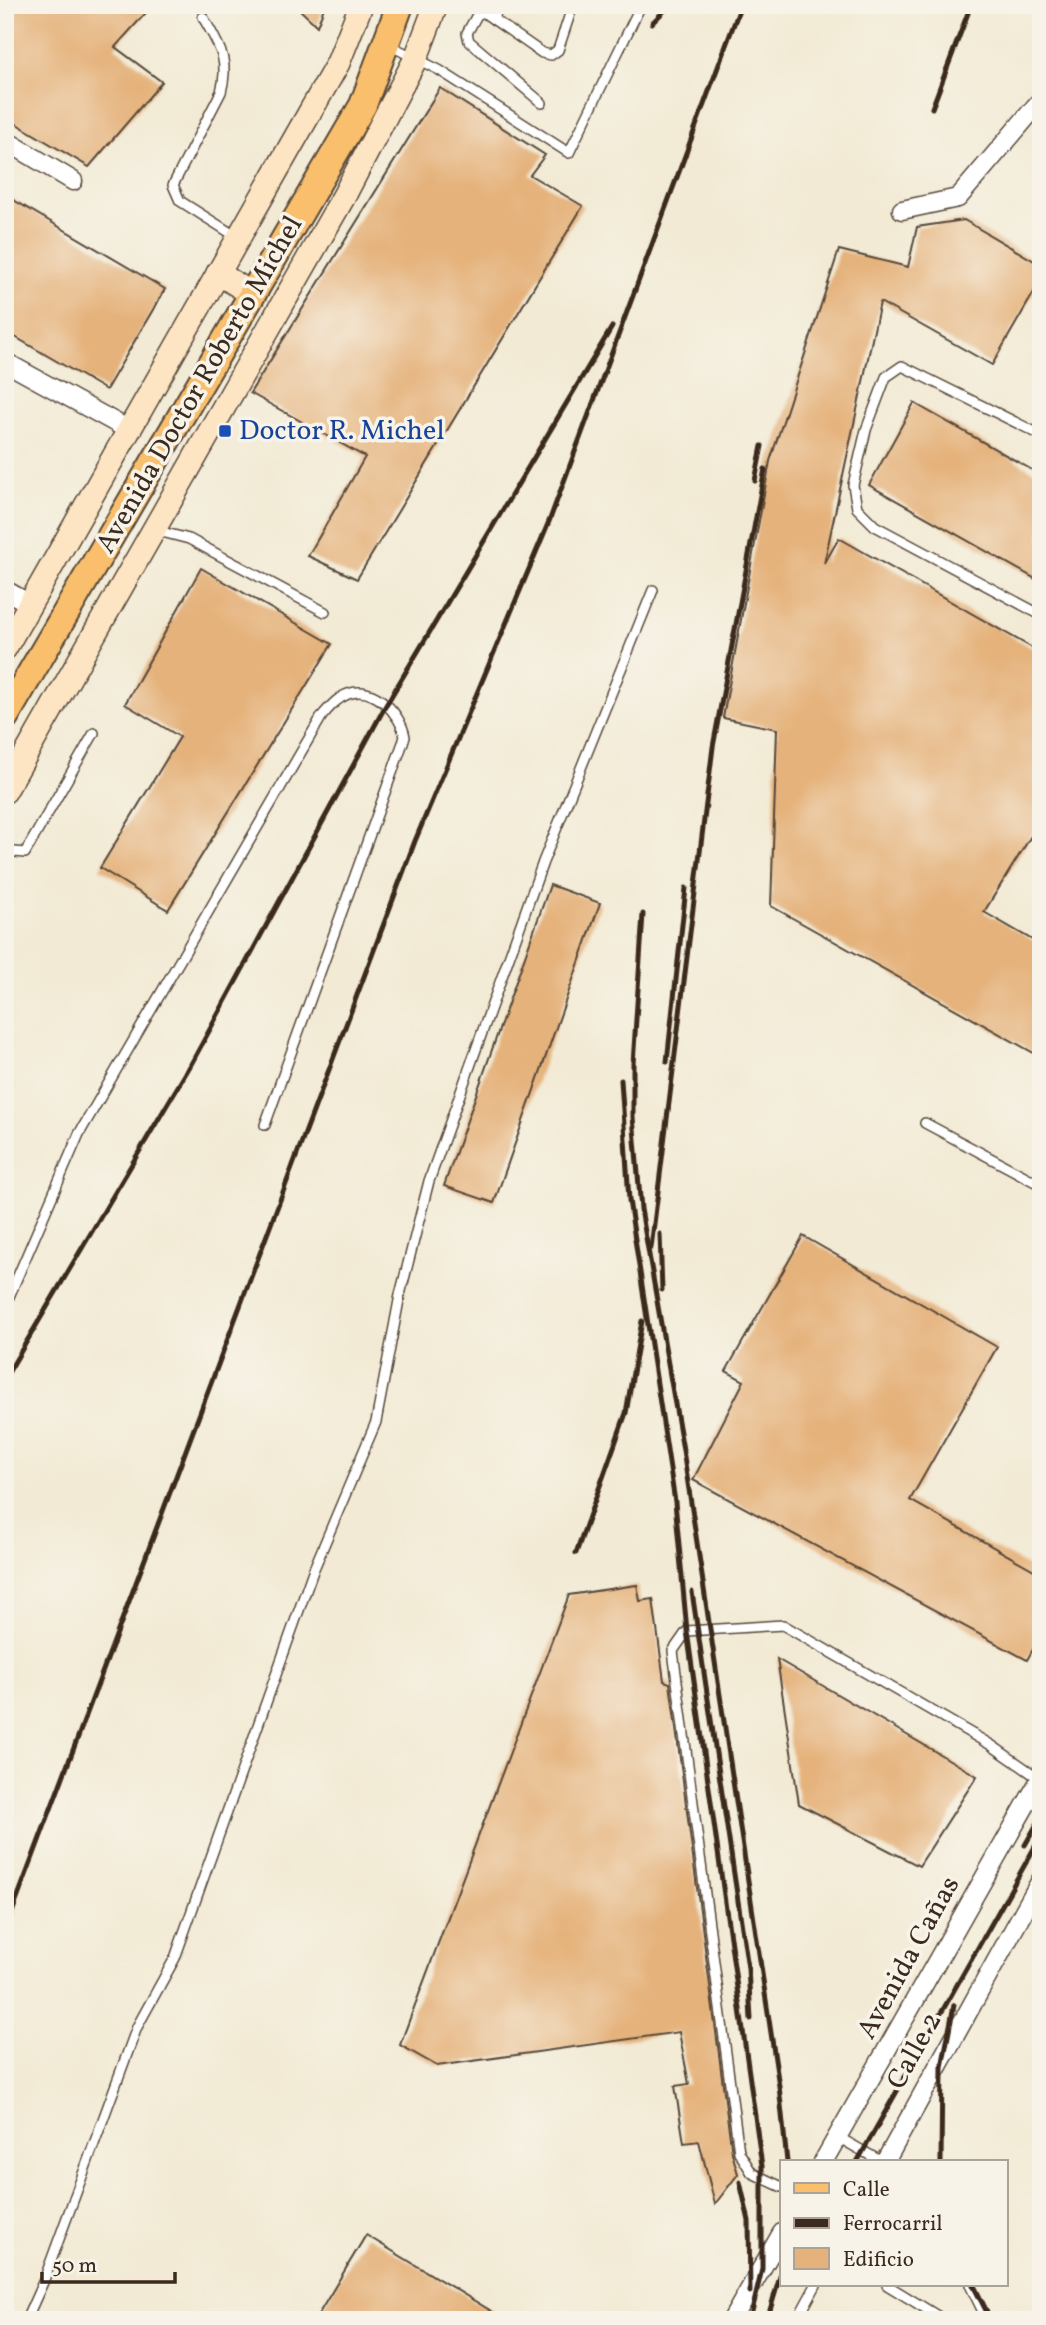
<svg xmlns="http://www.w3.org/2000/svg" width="1046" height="2325" viewBox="0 0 1046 2325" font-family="Vollkorn,serif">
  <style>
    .building { fill: #e5b27b }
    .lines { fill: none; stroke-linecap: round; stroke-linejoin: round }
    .service-casing { stroke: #564739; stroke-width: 12 }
    .minor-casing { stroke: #564739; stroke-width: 21 }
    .secondary-casing { stroke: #564739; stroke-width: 26 }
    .primary-casing { stroke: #564739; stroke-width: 30 }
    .service { stroke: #fff; stroke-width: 9 }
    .minor { stroke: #fff; stroke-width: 18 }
    .secondary { stroke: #fde5c4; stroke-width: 23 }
    .primary { stroke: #f9bf6c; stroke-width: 26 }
    .rail { stroke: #3b2a1e; stroke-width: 5 }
    .transit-dot { fill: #1a4fb4; stroke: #f7f3e8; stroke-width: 2.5 }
    .labels { text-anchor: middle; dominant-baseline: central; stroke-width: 7; stroke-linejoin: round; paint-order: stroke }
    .street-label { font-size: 28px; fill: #3b2a1e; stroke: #f7f3e8 }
    .transit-label { font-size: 28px; fill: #164399; stroke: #f7f3e8; text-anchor: start }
  </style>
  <rect width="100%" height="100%" fill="#f7f3e8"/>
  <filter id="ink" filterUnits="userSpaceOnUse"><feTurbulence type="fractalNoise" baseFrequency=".0143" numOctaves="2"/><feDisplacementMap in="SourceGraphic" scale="14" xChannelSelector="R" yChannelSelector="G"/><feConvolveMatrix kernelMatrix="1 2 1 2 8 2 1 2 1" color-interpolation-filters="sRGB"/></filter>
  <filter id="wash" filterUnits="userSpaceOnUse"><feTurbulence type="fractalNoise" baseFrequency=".00686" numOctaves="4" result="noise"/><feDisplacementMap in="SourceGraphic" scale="28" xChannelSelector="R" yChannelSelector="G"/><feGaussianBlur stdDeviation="1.57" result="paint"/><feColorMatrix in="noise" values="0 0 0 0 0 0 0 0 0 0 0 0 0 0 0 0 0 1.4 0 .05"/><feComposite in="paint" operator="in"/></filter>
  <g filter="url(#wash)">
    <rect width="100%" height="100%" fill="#f2ead4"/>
    <g id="blocks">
      <!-- building -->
      <g class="building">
        <path d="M5,5H153L115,47L162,82L89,167L5,117Z"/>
        <path d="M295,5H325L317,26Z"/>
        <path d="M440,88L545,155L530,175L583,206L357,579L308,556L365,457L250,393Z"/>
        <path d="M5,195L165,289L106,390L5,331Z"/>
        <path d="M964,220L1041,265V280L992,365L880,302L824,564L839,538L1041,653V820L984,912L1041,945V1057L771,906L777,729L723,718L770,461L839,250L908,267L917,227Z"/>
        <path d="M914,403L1041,475V582L869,485Z"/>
        <path d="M201,568L332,644L168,910L100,868L180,737L125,704Z"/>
        <path d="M550,885L600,903L494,1203L444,1186Z"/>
        <path d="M803,1236L997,1347L910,1500L1041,1574V1635L1027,1660L693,1480L744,1381L726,1371Z"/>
        <path d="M637,1585L640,1601L653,1599L664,1681L670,1683L732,2153L738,2174L715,2204L699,2141L684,2143L675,2086L689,2084L679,2032L437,2066L400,2045L569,1595Z"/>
        <path d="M777,1659L977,1776L919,1866L799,1804Z"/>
        <path d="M366,2235L506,2320H315Z"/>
      </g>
    </g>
  </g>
  <g filter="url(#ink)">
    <use href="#blocks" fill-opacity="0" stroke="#564739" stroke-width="2"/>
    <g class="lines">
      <!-- service casing -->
      <g class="service-casing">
        <g id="service">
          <path d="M203,17C219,46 230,59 221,92L173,185L180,201L237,237"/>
          <path d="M494,20L498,5"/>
          <path d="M387,44L439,70L569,153L641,5"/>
          <path d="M542,103L469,41L467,33L477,15L483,12L542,53L551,55L558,50L573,5"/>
          <path d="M1041,435L902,366L886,377L866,430L853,485L857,508L875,526L1041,615"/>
          <path d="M154,530L189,539L325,612"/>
          <path d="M5,851L25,853L94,733"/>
          <path d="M925,1123L1041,1185"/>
          <path d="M5,1306L79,1134L322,716C329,708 337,698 348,694C374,684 401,714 405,737L265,1125"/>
          <path d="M838,2137L882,2162"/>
          <path d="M782,2187L752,2173L739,2152L673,1651L687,1631L783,1625L991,1745L1040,1779"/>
          <path d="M887,2285L941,2318"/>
          <path d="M970,2285L987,2320"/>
          <path d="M26,2320L44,2280L137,2027L175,1958L313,1571L376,1422L400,1295L429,1181L543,862L653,590"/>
          <path d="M797,2320L816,2285"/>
        </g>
      </g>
      <!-- minor casing -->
      <g class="minor-casing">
        <g id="minor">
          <path d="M5,140L73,181"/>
          <path d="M902,210L958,198L1041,100"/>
          <path d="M5,362L129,430"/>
          <path d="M5,590L30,604"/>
          <path d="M823,2162L1041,1778"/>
          <path d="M885,2162L1041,1880"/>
          <path d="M732,2320L782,2233"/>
        </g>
      </g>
      <!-- secondary casing -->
      <g class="secondary-casing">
        <g id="secondary">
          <path d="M218,273L252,294"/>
          <path d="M5,648L338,63L361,5"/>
          <path d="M5,791L344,196L416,58L436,5"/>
        </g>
      </g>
      <!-- primary casing -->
      <g class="primary-casing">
        <path id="primary" d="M5,717L363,105L400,5"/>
      </g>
      <!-- service -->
      <use href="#service" class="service"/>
      <!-- minor -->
      <use href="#minor" class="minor"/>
      <!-- secondary -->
      <use href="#secondary" class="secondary"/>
      <!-- primary -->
      <use href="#primary" class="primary"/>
      <!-- rail -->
      <g class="rail">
        <path d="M652,23L670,5"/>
        <path d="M932,108L971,5"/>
        <path d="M755,481L762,446"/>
        <path d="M643,914L633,1064V1117L641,1209L683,1450L779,2086L787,2162"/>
        <path d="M667,1062L686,888"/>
        <path d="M621,1080L629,1200L675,1502L687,1631L762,2166V2269L750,2320"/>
        <path d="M660,1234L662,1290"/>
        <path d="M651,1248L713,747L765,469"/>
        <path d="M5,1378L190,1066L386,705L612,327"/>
        <path d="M576,1553L626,1413L642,1321"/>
        <path d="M692,1592L748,1968L751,2019"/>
        <path d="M1025,1845L1041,1817"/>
        <path d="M5,1931L415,841L550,519L741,5"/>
        <path d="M857,2162L1041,1836"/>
        <path d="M941,2162L942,2067L954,2005"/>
        <path d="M740,2182L749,2221L750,2292"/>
        <path d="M973,2285L991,2320"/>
        <path d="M767,2320L782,2270"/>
      </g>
    </g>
  </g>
  <!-- markers -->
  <rect class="transit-dot" x="218" y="424" width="14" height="14" rx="3.5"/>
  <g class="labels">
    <!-- street labels -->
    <g class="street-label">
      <text transform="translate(200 385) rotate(-60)">Avenida Doctor Roberto Michel</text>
      <text transform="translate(909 1958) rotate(-61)">Avenida Cañas</text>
      <text transform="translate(915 2051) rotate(-61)">Calle 2</text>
    </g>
    <!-- transit labels -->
    <g class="transit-label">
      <text x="239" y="431">Doctor R. Michel</text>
    </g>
  </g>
  <!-- margin -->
  <rect width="1046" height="2325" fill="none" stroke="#f7f3e8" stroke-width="28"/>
  <!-- legend -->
  <rect x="780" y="2160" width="228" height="126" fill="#f7f3e8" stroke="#aca397" stroke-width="2"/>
  <rect x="794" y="2183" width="35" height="10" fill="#f9bf6c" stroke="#aca397" stroke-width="2"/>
  <text x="843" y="2196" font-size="21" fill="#3b2a1e">Calle</text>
  <rect x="794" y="2218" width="35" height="10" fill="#3b2a1e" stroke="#aca397" stroke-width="2"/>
  <text x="843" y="2230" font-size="21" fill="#3b2a1e">Ferrocarril</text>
  <rect x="794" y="2248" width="35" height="21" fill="#e5b27b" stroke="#aca397" stroke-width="2"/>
  <text x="843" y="2266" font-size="21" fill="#3b2a1e">Edificio</text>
  <!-- scale -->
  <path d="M42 2272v10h133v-10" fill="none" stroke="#3b2a1e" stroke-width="3.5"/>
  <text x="52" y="2272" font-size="21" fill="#3b2a1e" stroke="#f7f3e8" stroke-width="5" paint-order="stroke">50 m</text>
</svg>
